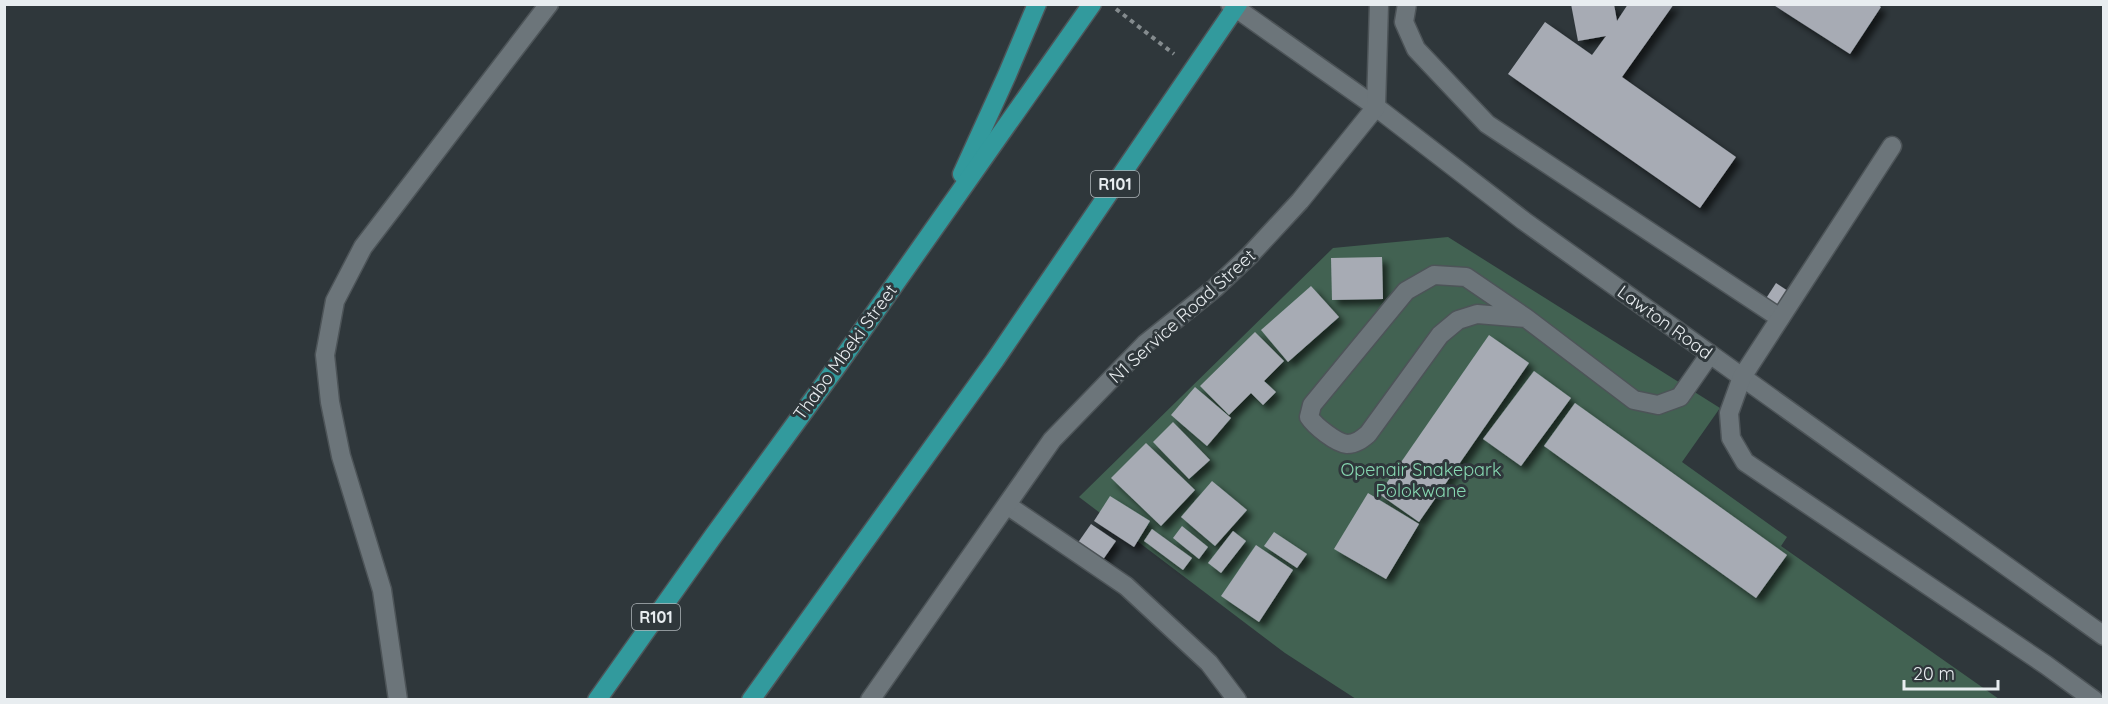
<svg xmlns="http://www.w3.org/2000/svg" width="2108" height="704" viewBox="0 0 2108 704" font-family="Quicksand,sans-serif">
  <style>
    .green { fill: #426252 }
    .building { fill: #a7abb4; filter: url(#shadow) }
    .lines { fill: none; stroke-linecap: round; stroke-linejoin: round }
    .minor-casing { stroke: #4d5458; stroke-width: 21 }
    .major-casing { stroke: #4d5458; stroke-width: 21 }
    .path { stroke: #848b8e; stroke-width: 4; stroke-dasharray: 4.5 4.5; stroke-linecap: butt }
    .minor { stroke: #6c757a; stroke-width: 18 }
    .major { stroke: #329a9d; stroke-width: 18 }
    .labels { text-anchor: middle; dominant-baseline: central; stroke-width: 6; stroke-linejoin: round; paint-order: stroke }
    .shield { fill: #2f373b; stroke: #b0b6ba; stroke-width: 1.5 }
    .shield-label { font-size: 16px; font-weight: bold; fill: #e8edf0 }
    .street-label { font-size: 18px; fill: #e8edf0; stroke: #2f373b }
    .park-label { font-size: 18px; fill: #87d8b2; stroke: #2f373b }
  </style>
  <defs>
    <filter id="shadow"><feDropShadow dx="5.5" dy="5.5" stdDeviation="3" flood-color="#0009"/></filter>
  </defs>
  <rect width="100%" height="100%" fill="#2f373b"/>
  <!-- green -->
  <path class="green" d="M1448,237L1720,408L1682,462L1787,537L1781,546L1999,699H1356L1285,653L1079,497L1333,248Z"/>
  <!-- building -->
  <g class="building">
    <path d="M1571,4H1614L1617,21L1628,4H1674L1622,77L1736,157L1700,208L1508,74L1545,22L1592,55L1606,36L1578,41Z"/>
    <path d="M1772,4H1877L1881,7L1850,54Z"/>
    <path d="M1382,257L1383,299L1332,300L1331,258Z"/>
    <path d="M1776,283L1791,293L1780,310L1765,300Z"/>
    <path d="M1311,286L1339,317L1288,362L1261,330Z"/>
    <path d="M1255,332L1284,361L1264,381L1276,392L1263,405L1251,393L1229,415L1200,386Z"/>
    <path d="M1489,335L1529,363L1419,522L1379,494Z"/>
    <path d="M1534,371L1571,398L1521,466L1483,439Z"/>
    <path d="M1195,387L1231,418L1207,446L1171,415Z"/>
    <path d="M1575,403L1787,555L1756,598L1544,446Z"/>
    <path d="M1173,422L1210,460L1189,479L1153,442Z"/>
    <path d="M1146,443L1195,490L1161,526L1111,478Z"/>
    <path d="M1212,481L1247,510L1215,546L1181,517Z"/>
    <path d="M1368,493L1419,524L1386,579L1334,549Z"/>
    <path d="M1110,496L1150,521L1134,547L1094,521Z"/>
    <path d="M1091,524L1116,541L1102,561L1077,544Z"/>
    <path d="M1182,526L1208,547L1199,559L1173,538Z"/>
    <path d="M1152,529L1192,558L1183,570L1144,541Z"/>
    <path d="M1233,531L1246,541L1221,573L1208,563Z"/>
    <path d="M1274,532L1307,554L1297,568L1264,546Z"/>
    <path d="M1256,545L1293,570L1259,622L1221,596Z"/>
  </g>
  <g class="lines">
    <!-- minor casing -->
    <g class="minor-casing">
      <g id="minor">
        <path d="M1230,4L1376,107L1524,221L2104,636"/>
        <path d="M1407,4L1404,22L1416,49L1487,124L1780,318"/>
        <path d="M1892,146L1742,377L1729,413L1731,438L1745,462L2046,665L2094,700"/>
        <path d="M1526,318L1466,277L1434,275L1406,291L1312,405L1309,417C1315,426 1336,443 1347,444C1356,444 1362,439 1368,434L1440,335L1458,320L1477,314L1526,318L1634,400L1658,405L1680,397L1710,354"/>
        <path d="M1007,505L1126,586L1209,663L1237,700"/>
        <path d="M398,700L382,590L341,456L330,402L325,355L335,301L363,247L549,4"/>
        <path d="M870,700L1052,440L1145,344L1215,288L1250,255L1300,201L1376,107L1379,4"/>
      </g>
    </g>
    <!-- major casing -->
    <g class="major-casing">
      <g id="major">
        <path d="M962,174L1007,75L1037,4"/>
        <path d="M597,700L714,535L838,365L1092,4"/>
        <path d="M751,700L995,360L1238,4"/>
      </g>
    </g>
    <!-- path -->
    <path class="path" d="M1116,9L1174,54"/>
    <!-- minor -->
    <use href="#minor" class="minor"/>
    <!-- major -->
    <use href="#major" class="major"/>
  </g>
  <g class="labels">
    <!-- shield labels -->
    <g class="shield">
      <rect x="1091" y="171" width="48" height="26" rx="4.5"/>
      <rect x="632" y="604" width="48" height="26" rx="4.5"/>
    </g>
    <g class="shield-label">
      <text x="1115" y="184">R101</text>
      <text x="656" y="617">R101</text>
    </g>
    <!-- street labels -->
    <g class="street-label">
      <text transform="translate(1182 316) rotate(-42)">N1 Service Road Street</text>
      <text transform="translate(1665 322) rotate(36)">Lawton Road</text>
      <text transform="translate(845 352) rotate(-54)">Thabo Mbeki Street</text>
    </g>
    <!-- park labels -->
    <g class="park-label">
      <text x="1421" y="469">Openair Snakepark<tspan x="1421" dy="21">Polokwane</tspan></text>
    </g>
  </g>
  <!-- border -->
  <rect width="2108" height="704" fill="none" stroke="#e8edf0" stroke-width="12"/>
  <!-- scale -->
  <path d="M1904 680v9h94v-9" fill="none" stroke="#e8edf0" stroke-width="3"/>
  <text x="1913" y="680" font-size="18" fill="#e8edf0" stroke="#2f373b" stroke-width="4.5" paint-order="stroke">20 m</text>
</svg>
